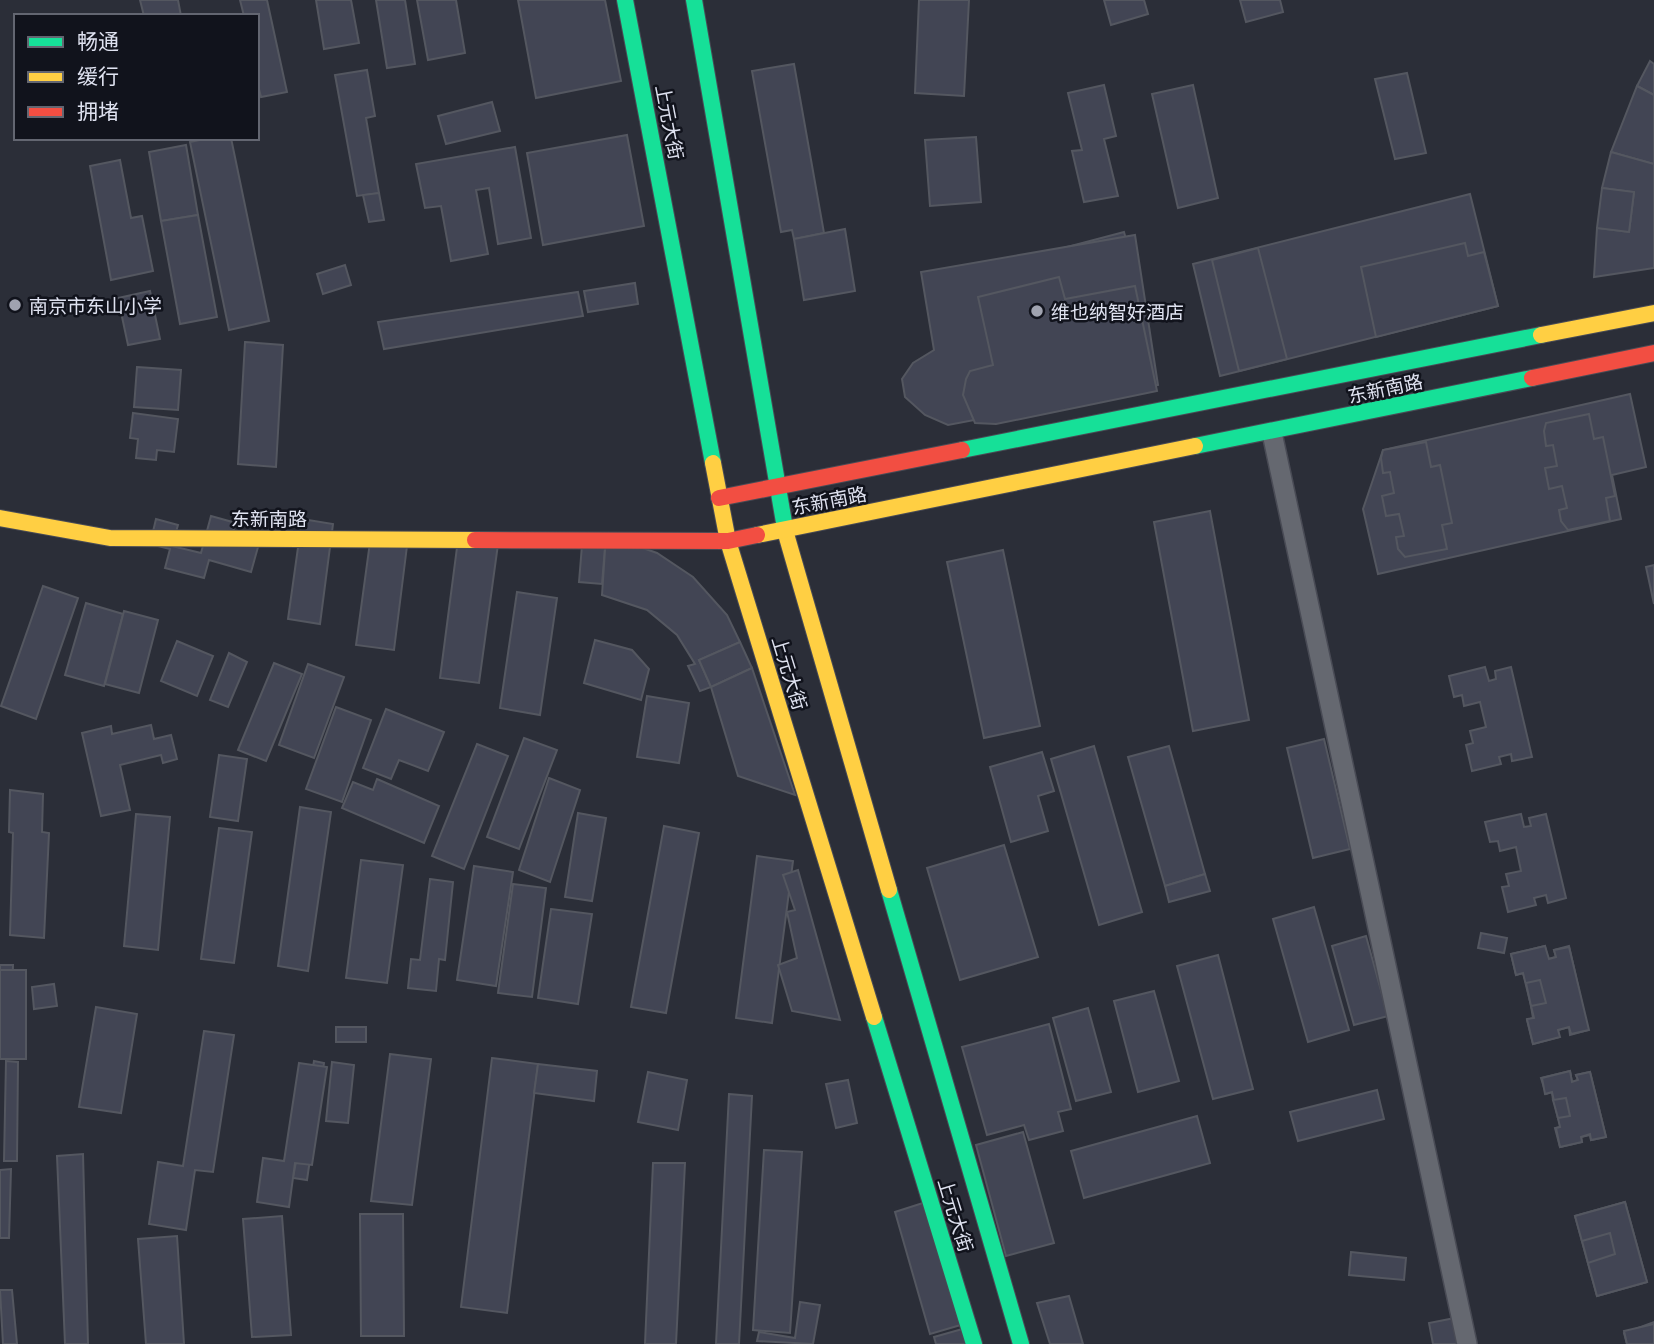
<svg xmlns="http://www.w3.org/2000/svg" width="1654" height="1344" viewBox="0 0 1654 1344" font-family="Lato,'Noto Sans SC',sans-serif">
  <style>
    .building { fill: #424554; stroke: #545760; stroke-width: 2 }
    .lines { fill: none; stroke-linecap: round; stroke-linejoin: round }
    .street-casing { stroke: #494b55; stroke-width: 22 }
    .fast-casing { stroke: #494b55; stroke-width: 18 }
    .slow-casing { stroke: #494b55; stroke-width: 18 }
    .jam-casing { stroke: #494b55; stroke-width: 18 }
    .street { stroke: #656870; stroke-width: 19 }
    .fast { stroke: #16e098; stroke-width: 16 }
    .slow { stroke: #ffcf43; stroke-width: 16 }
    .jam { stroke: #f24e42; stroke-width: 16 }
    .poi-dot { fill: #a0a3b0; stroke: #11131c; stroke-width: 2.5 }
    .labels { text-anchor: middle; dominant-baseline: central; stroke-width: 5; stroke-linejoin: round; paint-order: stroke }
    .street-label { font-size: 19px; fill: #dfe2f0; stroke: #11131c }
    .poi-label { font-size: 19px; fill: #dfe2f0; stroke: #11131c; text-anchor: start }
  </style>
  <rect width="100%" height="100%" fill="#2b2e38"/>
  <!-- building -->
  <g class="building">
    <path d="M140,0H178L181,16H144Z"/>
    <path d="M240,0H267L287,92L261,97L257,81V16H244Z"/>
    <path d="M316,0H351L359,43L324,49Z"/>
    <path d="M376,0H405L415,64L387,68Z"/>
    <path d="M417,0H456L465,53L428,60Z"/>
    <path d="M518,0H605L621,81L536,98Z"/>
    <path d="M919,0H969L964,96L915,93Z"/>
    <path d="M1104,0H1144L1148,14L1111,25Z"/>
    <path d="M1240,0H1280L1283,12L1246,22Z"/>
    <path d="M1650,61L1654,64V95L1637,86Z"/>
    <path d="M794,64L824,233L794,239L792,230L781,232L752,71Z"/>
    <path d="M367,70L375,116L366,118L379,193L357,196L335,75Z"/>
    <path d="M1407,73L1426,153L1395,159L1375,79Z"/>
    <path d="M1104,85L1116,136L1104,139L1118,196L1084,202L1072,151L1082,150L1068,93Z"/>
    <path d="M1193,85L1218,198L1178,208L1152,94Z"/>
    <path d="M1637,86L1654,95V164L1611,152Z"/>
    <path d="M492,102L500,131L446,144L438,116Z"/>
    <path d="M627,135L644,226L543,245L527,153Z"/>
    <path d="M976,137L981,202L930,206L925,140Z"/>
    <path d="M209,138H231L269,321L229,330L190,142Z"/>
    <path d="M186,145L198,215L161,221L149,152Z"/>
    <path d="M515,147L531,238L498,244L489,188L476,190L488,254L451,261L441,206L425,208L416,164Z"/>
    <path d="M1611,152L1654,164V268L1594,277L1597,228L1629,232L1634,192L1602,188Z"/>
    <path d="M120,160L131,218L142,216L153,271L111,280L90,166Z"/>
    <path d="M1602,188L1634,192L1629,232L1597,228Z"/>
    <path d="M379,193L384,220L369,222L363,195Z"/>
    <path d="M1470,194L1498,306L1220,376L1193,264Z"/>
    <path d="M198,215L217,317L180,324L161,221Z"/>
    <path d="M845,229L855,291L804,300L794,239Z"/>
    <path d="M1124,232L1134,268L1062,287L1052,251Z"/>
    <path d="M1135,235L1158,385L948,425L925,415L905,397L902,379L913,363L934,350L921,272Z"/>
    <path d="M1465,243L1468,256L1484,252L1498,306L1376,337L1361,267Z"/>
    <path d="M1258,248L1287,359L1239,371L1212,260Z"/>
    <path d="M345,265L351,285L323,294L317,274Z"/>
    <path d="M1059,277L1065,299L1135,286L1157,391L996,424L975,423L963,395L966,379L970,371L993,365L978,297Z"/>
    <path d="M635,283L638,304L588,312L584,291Z"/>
    <path d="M150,291L160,339L128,345L118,298Z"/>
    <path d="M578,292L583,316L384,349L378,322Z"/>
    <path d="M245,342L283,345L276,467L238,464Z"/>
    <path d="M137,367L181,370L178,410L134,407Z"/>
    <path d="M1630,394L1646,467L1612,475L1621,519L1378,574L1363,509L1383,450Z"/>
    <path d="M133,413L178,419L174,452L157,450L156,460L136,458L138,439L130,438Z"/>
    <path d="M1589,414L1594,439L1603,437L1615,496L1606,498L1610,521L1568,530L1561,521L1559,510L1567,508L1562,486L1549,489L1545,468L1557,466L1553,445L1546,446L1544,431L1546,423Z"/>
    <path d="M1426,442L1431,467L1440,465L1452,523L1442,525L1447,549L1405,557L1398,549L1396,537L1404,536L1399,514L1386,516L1382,496L1394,493L1390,472L1383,473L1381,458L1383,450Z"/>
    <path d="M1210,511L1249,720L1193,731L1154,522Z"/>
    <path d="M211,516L236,523L233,532L260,540L251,572L209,560L204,578L165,568L170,549L150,544L156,519L178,525L172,546L201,553Z"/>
    <path d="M302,519L333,524L320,624L288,619Z"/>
    <path d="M459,532L499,537L479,683L440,678Z"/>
    <path d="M583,533L606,535L602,584L579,582Z"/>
    <path d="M606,535L657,553L693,577L727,615L740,642L699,660L711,687L700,691L688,666L695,664L677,635L647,610L602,595Z"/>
    <path d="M370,542L407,546L394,650L356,645Z"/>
    <path d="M1003,550L1040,726L984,738L947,562Z"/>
    <path d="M1654,565V604L1646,567Z"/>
    <path d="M43,586L78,598L36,719L1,706Z"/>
    <path d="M517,592L557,598L540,715L500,708Z"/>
    <path d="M86,603L123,614L104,686L65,675Z"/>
    <path d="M124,611L158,620L139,693L105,684Z"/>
    <path d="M595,640L632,650L649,669L641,700L584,683Z"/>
    <path d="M177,641L213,656L197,696L161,681Z"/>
    <path d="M740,642L752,668L711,687L699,660Z"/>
    <path d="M229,653L247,662L228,707L210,700Z"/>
    <path d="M274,663L302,674L266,761L238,750Z"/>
    <path d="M308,664L344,677L314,758L279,745Z"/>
    <path d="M1485,667L1489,681L1496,679L1495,671L1511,667L1532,757L1512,761L1511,754L1499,757L1501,764L1472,771L1466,745L1473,743L1470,731L1486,727L1480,702L1464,706L1462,695L1454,697L1449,676Z"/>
    <path d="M752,668L795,795L738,776L711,687Z"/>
    <path d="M647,696L689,703L679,763L637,757Z"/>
    <path d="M336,707L371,720L342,802L306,789Z"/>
    <path d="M386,709L444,732L428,771L399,760L391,779L363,768Z"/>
    <path d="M151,725L154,739L171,735L177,759L163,763L161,755L120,765L130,810L101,816L82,733L111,726L112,734Z"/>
    <path d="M524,738L557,750L519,849L487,837Z"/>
    <path d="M1324,739L1350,849L1313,858L1287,748Z"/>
    <path d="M477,744L508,756L464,869L432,856Z"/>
    <path d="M1094,746L1142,912L1099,925L1051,759Z"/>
    <path d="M1169,746L1205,874L1165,886L1128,757Z"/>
    <path d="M1042,752L1054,791L1038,796L1048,831L1011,842L990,767Z"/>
    <path d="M219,755L247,759L238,821L210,817Z"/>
    <path d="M549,778L580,790L550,882L519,870Z"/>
    <path d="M377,779L439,806L424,843L342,808L353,782L373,790Z"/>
    <path d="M10,790L43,794L42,832L49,833L44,938L10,935L13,833L9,832Z"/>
    <path d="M300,807L331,812L308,971L278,966Z"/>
    <path d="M578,813L606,818L592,901L565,897Z"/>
    <path d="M136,814L170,817L158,950L124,946Z"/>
    <path d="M1521,814L1524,827L1531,826L1529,818L1546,814L1566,898L1548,903L1546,895L1534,898L1536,905L1508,912L1502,887L1509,886L1506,874L1521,871L1516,847L1500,851L1498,841L1490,842L1485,822Z"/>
    <path d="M664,826L699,833L666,1013L631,1007Z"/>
    <path d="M219,828L252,832L234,963L201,959Z"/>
    <path d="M1004,845L1038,957L960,980L927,868Z"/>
    <path d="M757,856L793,861L772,1023L736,1018Z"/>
    <path d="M361,860L403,865L387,983L346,978Z"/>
    <path d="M474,866L513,872L496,986L457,980Z"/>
    <path d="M798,870L840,1020L792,1011L778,965L797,958L787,912L795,910L783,875Z"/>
    <path d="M1205,874L1210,891L1169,902L1165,886Z"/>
    <path d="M430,879L453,882L445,960L439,959L436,991L408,988L411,959L420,960Z"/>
    <path d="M513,884L546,888L532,997L498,993Z"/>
    <path d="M1314,907L1349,1030L1308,1042L1273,919Z"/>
    <path d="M551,909L592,914L578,1004L538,998Z"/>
    <path d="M1481,933L1507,938L1504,953L1478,948Z"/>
    <path d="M1366,936L1388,1016L1354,1025L1332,946Z"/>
    <path d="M1545,946L1548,959L1556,957L1554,950L1569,946L1588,1030L1570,1035L1569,1027L1558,1030L1559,1037L1533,1044L1527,1020L1533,1018L1531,1006L1546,1003L1540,980L1526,983L1523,973L1516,975L1511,954Z"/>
    <path d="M1545,946L1549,959L1556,957L1554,950L1569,947L1589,1030L1571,1034L1569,1027L1558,1030L1560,1037L1533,1044L1527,1019L1534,1018L1523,973L1516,975L1511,954Z"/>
    <path d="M1218,955L1253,1089L1213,1099L1177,966Z"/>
    <path d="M0,965H13L10,1059L0,1058Z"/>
    <rect x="0" y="970" width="26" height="89"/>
    <path d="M1540,980L1546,1003L1531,1006L1526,983Z"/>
    <path d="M54,984L57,1006L34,1009L32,987Z"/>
    <path d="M1154,991L1179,1081L1138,1092L1114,1001Z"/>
    <path d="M96,1007L137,1014L121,1113L79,1107Z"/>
    <path d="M1088,1008L1111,1092L1076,1101L1053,1018Z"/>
    <path d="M1049,1024L1071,1109L1058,1112L1063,1131L1029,1140L1024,1125L987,1135L962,1047Z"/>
    <rect x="336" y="1027" width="30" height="15"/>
    <path d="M204,1031L234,1035L213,1172L195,1170L186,1230L149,1224L158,1162L183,1166Z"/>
    <path d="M390,1054L431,1059L412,1205L371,1201Z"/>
    <path d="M492,1058L538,1064L507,1313L461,1307Z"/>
    <path d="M6,1061L18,1062L17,1161H4Z"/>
    <path d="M314,1061L324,1063L307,1180L293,1178Z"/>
    <path d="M332,1062L354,1065L348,1123L326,1121Z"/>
    <path d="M299,1063L327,1067L312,1165L295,1163L289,1207L257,1202L263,1158L284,1161Z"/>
    <path d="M538,1064L597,1071L594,1101L534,1093Z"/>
    <path d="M1570,1071L1572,1082L1578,1080L1576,1075L1590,1072L1606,1137L1591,1140L1590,1135L1581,1137L1582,1142L1560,1147L1555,1128L1561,1127L1558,1118L1570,1116L1566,1098L1553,1100L1552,1092L1546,1094L1541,1078Z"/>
    <path d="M1570,1071L1572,1082L1578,1080L1576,1075L1590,1072L1606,1137L1591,1140L1590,1134L1581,1137L1582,1142L1560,1147L1556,1128L1560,1127L1552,1092L1545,1094L1542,1078Z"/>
    <path d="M648,1072L687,1080L678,1130L638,1122Z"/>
    <path d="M848,1080L857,1123L836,1128L826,1084Z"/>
    <path d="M1377,1090L1384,1119L1298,1141L1290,1112Z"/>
    <path d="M729,1094L752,1096L739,1344H716Z"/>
    <path d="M1566,1098L1570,1116L1558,1118L1553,1100Z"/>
    <path d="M1197,1116L1210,1163L1084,1198L1071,1151Z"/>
    <path d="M1023,1132L1054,1243L1006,1256L976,1145Z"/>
    <path d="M764,1150L802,1152L790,1333L753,1330Z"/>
    <path d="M83,1154L88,1344H65L57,1156Z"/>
    <path d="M653,1163H685L676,1344H645Z"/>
    <path d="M11,1169L9,1238H0V1170Z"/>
    <path d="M929,1201L964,1324L930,1334L895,1212Z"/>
    <path d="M1625,1202L1647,1282L1597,1296L1588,1263L1615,1254L1610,1233L1582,1241L1575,1216Z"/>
    <path d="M1625,1202L1647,1282L1597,1296L1575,1216Z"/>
    <path d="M360,1214H403L404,1336H361Z"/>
    <path d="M282,1216L291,1335L252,1337L243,1219Z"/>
    <path d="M1610,1233L1615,1254L1588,1263L1582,1241Z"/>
    <path d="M177,1236L184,1344H146L138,1239Z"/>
    <path d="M1351,1252L1406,1258L1404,1280L1349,1275Z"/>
    <path d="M0,1290H12L17,1344H3Z"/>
    <path d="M1069,1296L1083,1344H1050L1037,1303Z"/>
    <path d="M800,1302L820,1305L813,1344L757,1341L759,1332L795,1338Z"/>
    <path d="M1465,1316L1471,1344H1433L1429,1323Z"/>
    <path d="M1654,1322V1344H1627L1624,1333Z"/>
    <path d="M1654,1324V1344H1627L1624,1331Z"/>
    <path d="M973,1326L978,1344H936L934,1337Z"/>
  </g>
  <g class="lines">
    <!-- street casing -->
    <g class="street-casing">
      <path id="street" d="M1272,433L1467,1344"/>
    </g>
    <!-- fast casing -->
    <g class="fast-casing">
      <g id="fast">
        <path d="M625,0L713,463"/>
        <path d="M694,0L786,534"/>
        <path d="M1195,446L1532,378"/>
        <path d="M962,450L1541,335"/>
        <path d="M889,890L1021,1344"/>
        <path d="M874,1017L974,1344"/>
      </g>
    </g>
    <!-- slow casing -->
    <g class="slow-casing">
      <g id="slow">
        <path d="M1541,335L1654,313"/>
        <path d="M713,463L728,541L874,1017"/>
        <path d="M0,518L110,538L475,540"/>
        <path d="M786,534L889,890"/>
        <path d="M757,535L1195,446"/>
      </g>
    </g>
    <!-- jam casing -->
    <g class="jam-casing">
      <g id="jam">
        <path d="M1532,378L1654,353"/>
        <path d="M719,498L962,450"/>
        <path d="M475,540L728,541L757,535"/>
      </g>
    </g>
    <!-- street -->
    <use href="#street" class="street"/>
    <!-- fast -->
    <use href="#fast" class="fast"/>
    <!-- slow -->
    <use href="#slow" class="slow"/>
    <!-- jam -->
    <use href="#jam" class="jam"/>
  </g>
  <!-- markers -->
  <g class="poi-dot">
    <circle cx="15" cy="305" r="7"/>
    <circle cx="1037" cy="311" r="7"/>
  </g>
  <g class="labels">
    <!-- street labels -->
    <g class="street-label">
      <text transform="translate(670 122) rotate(79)">上元大街</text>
      <text transform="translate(1385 388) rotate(-12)">东新南路</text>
      <text transform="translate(829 500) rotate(-11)">东新南路</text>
      <text x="269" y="518">东新南路</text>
      <text transform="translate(790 673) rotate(73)">上元大街</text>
      <text transform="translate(956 1215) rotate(73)">上元大街</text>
    </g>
    <!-- poi labels -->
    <g class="poi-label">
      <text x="29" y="305">南京市东山小学</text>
      <text x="1051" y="311">维也纳智好酒店</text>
    </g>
  </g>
  <!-- legend -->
  <rect x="14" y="14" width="245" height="126" fill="#11131c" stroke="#636671" stroke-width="2"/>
  <rect x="28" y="37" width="35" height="10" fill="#16e098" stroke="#636671" stroke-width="2"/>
  <text x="77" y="49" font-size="21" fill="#dfe2f0">畅通</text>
  <rect x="28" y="72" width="35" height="10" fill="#ffcf43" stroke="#636671" stroke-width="2"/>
  <text x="77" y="84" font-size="21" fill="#dfe2f0">缓行</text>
  <rect x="28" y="107" width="35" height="10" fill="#f24e42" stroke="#636671" stroke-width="2"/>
  <text x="77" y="119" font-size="21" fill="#dfe2f0">拥堵</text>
</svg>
